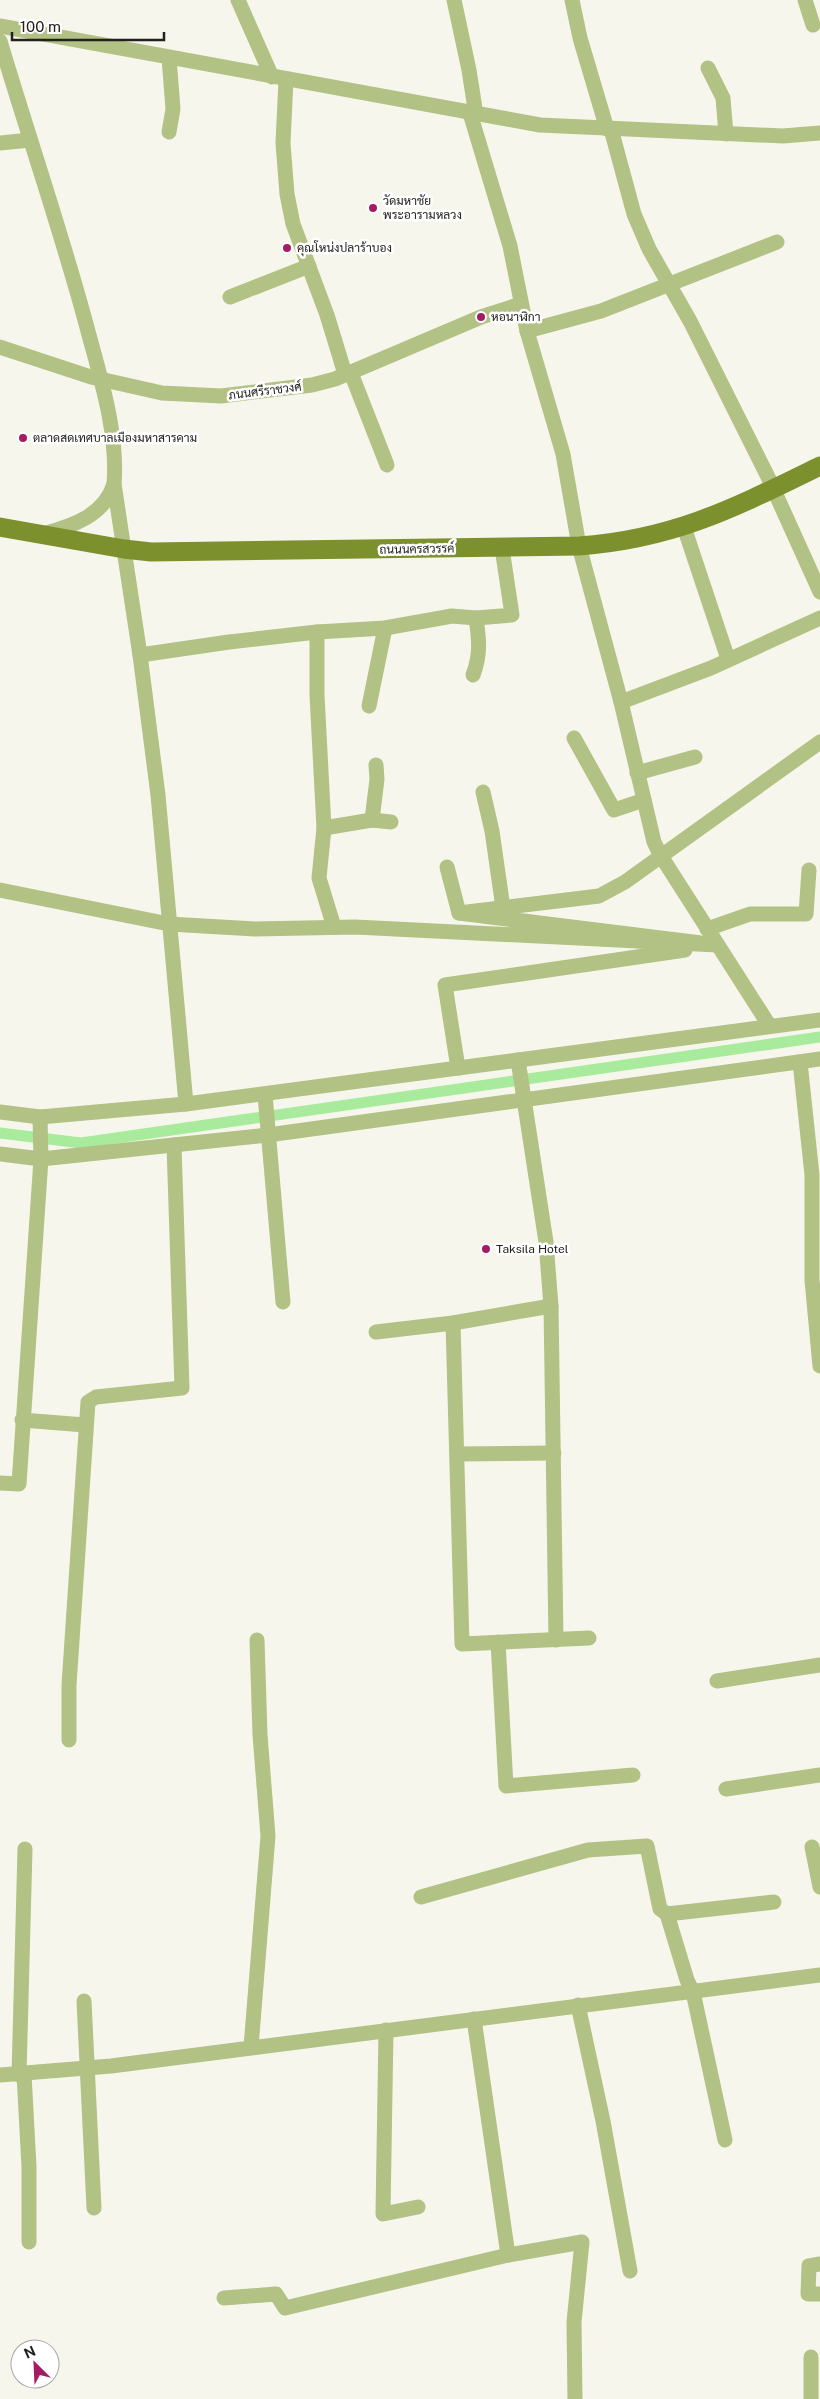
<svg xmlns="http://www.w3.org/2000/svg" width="820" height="2399" viewBox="0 0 820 2399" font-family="'Public Sans',Sarabun,sans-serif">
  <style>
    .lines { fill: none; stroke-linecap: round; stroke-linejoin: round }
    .canal { stroke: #a9eb9d; stroke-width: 11 }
    .minor { stroke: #b2c184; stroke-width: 15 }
    .major { stroke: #7c902d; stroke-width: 19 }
    .poi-dot { fill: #a61c64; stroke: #fff; stroke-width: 2 }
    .labels { text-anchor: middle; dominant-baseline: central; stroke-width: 5; stroke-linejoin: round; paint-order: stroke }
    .poi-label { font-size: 12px; fill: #22211e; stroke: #fff; text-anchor: start }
    .street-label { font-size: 12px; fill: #22211e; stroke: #fff }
  </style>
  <rect width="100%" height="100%" fill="#f7f6ec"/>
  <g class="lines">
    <!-- canal -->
    <path class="canal" d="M0,1133L81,1143L820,1037"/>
    <!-- minor -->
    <g class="minor">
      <path d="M238,0L272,77"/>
      <path d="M454,0L469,70L476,115"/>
      <path d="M572,0L580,38L607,129"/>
      <path d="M805,0L813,25"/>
      <path d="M0,26L540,125L783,136L820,133"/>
      <path d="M0,41C29,139 63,236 89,335C102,383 118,435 114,484L140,655L158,795L186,1104"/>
      <path d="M169,58L173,109L169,132"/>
      <path d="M708,68L723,98L726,134"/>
      <path d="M286,80L283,143L287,194L293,224L327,315L345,374"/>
      <path d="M470,113L510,246L527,331L563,454L579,546L621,702L654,842L661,856L769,1025"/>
      <path d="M611,129L634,214L649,249L690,321L768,477L820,592"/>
      <path d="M0,143L30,140"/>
      <path d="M230,297L309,266"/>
      <path d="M527,331L601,311L777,242"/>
      <path d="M0,347L91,377L162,393L221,396L312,385L335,379L481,317L521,304"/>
      <path d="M351,373L387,465"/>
      <path d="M684,527L728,659"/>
      <path d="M43,534C72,526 104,516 114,484"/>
      <path d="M317,632V695L324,828L319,878L334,927"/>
      <path d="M140,655L229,642L317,632L385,628L452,616L476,618L512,615L502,548"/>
      <path d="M473,675C481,654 479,639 476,618"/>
      <path d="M621,702L711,668L820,618"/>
      <path d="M369,706L385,628"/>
      <path d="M574,738L614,810L644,800"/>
      <path d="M637,773L695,757"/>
      <path d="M483,792L492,831L503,908"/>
      <path d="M372,820L377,779L376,765"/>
      <path d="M324,828L372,820L391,822"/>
      <path d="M447,867L459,913"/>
      <path d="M0,890L169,924L255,929L355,927L717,945L459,913L599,896L625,882L820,742"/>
      <path d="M707,929L750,914H806L809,870"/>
      <path d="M518,1060L546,1242L551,1306L556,1640"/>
      <path d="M800,1062L812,1175V1280L820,1366"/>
      <path d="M458,1068L445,985L685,950"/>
      <path d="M265,1095L283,1302"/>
      <path d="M0,1112L40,1117L186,1104L820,1020"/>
      <path d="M0,1154L41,1159L268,1135L820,1059"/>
      <path d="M453,1323L462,1644L589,1638"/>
      <path d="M376,1332L453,1323L551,1306"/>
      <path d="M22,1420L85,1425"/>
      <path d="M457,1454L554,1453"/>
      <path d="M0,1483L19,1484L41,1159L40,1117"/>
      <path d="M498,1642L506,1786L633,1775"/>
      <path d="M717,1681L820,1665"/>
      <path d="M69,1740V1685L88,1402L96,1397L182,1388L174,1145"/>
      <path d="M726,1789L820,1775"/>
      <path d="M812,1847L820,1887"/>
      <path d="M421,1897L588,1850L647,1846L660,1909L667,1914L687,1980L693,1992L725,2140"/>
      <path d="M667,1914L774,1902"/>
      <path d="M84,2001L94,2208"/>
      <path d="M578,2005L603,2121L630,2271"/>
      <path d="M474,2019L508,2255L582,2242L574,2322L575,2399"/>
      <path d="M386,2030L383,2214L418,2207"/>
      <path d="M251,2047L268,1836L260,1735L257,1640"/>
      <path d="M24,2074L29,2167V2242"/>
      <path d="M0,2075L111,2066L820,1975"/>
      <path d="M19,2075L25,1849"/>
      <path d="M820,2264L809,2266L808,2294H820"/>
      <path d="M224,2298L276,2294L285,2308L508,2255"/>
      <path d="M811,2399V2357"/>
    </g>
    <!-- major -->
    <path class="major" d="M0,527L124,549L151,552L579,546C675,539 736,507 820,466"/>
  </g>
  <!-- markers -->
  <g class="poi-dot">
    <circle cx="373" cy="208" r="5"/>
    <circle cx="287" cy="248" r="5"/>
    <circle cx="481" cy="317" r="5"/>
    <circle cx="23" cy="438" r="5"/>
    <circle cx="486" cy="1249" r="5"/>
  </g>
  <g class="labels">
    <!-- poi labels -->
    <g class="poi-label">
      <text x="383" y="201">วัดมหาชัย<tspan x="383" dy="14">พระอารามหลวง</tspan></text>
      <text x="297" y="248">คุณโหน่งปลาร้าบอง</text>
      <text x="491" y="317">หอนาฬิกา</text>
      <text x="33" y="438">ตลาดสดเทศบาลเมืองมหาสารคาม</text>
      <text x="496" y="1249">Taksila Hotel</text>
    </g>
    <!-- street labels -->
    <g class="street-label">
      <text transform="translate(265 391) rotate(-7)">ภนนศรีราชวงศ์</text>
      <text transform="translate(417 549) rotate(-1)">ถนนนครสวรรค์</text>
    </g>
  </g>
  <!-- north arrow -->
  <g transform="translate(35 2364) rotate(336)"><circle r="24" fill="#ffffff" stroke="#a7a6a5"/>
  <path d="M0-4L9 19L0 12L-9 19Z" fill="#a61c64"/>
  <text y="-8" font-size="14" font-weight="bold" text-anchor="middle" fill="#22211e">N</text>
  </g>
  <!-- scale -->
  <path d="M12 32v8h152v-8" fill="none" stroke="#22211e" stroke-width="2.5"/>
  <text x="20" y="32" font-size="15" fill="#22211e" stroke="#ffffff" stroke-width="4" paint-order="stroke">100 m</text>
</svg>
